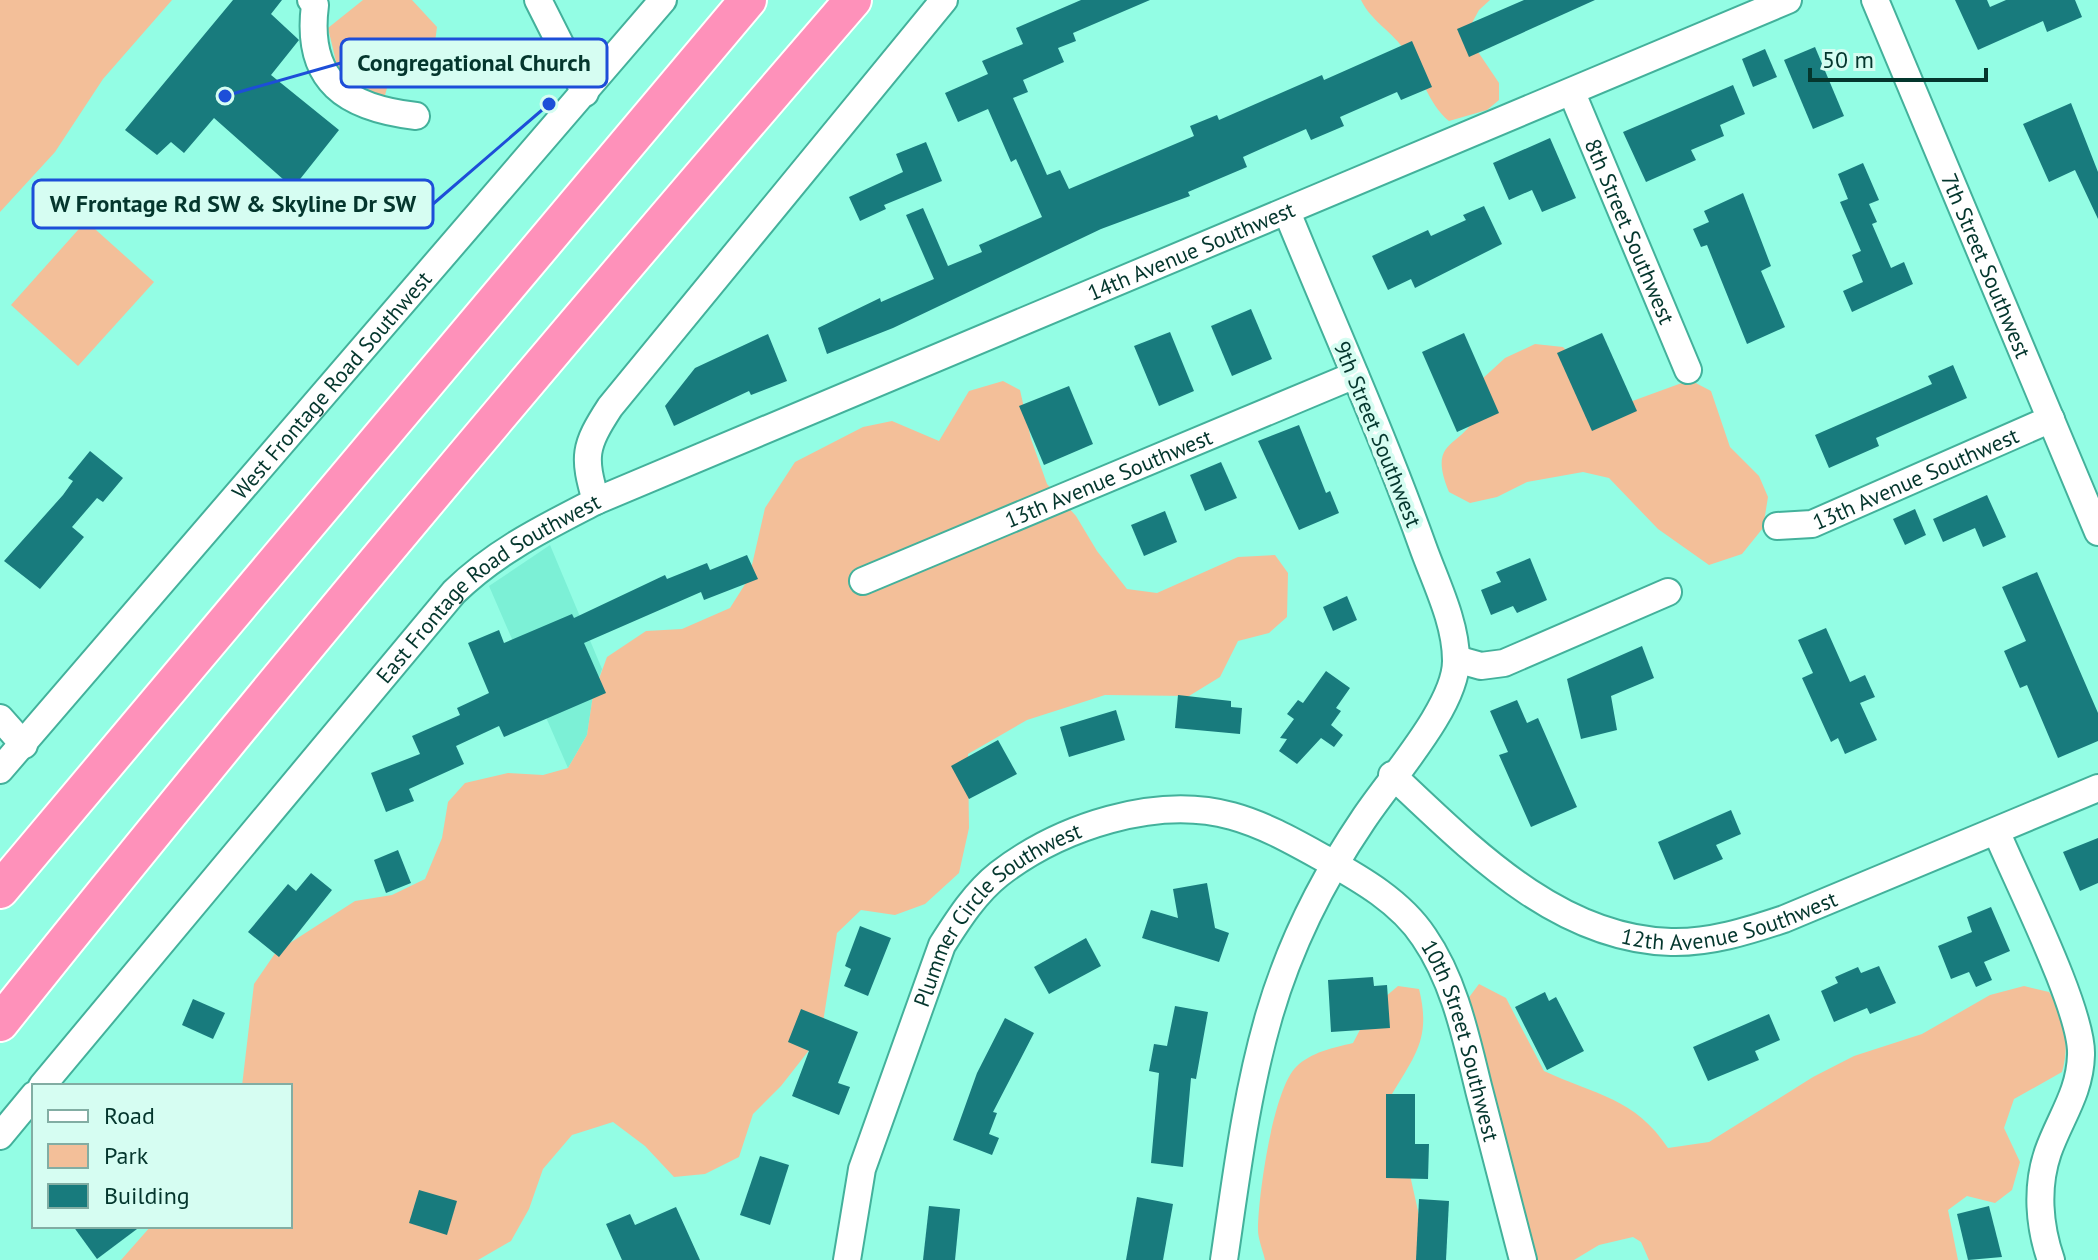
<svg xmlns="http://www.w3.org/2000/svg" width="2098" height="1260" viewBox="0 0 2098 1260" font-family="'PT Sans',sans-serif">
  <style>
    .built { fill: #7cf0d6 }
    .green { fill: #f3bf99 }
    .building { fill: #187b7d }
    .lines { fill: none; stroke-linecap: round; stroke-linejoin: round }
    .minor-casing { stroke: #43b19b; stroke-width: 30 }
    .highway-casing { stroke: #fff; stroke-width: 40 }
    .minor { stroke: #fff; stroke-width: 26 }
    .highway { stroke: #fe91ba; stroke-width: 36 }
    .labels { text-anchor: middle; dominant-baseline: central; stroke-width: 8; stroke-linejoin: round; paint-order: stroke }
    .street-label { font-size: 22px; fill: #04362d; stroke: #d6fdf2 }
    .leader { fill: none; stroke: #1d4ed8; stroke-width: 3 }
    .callout-dot { fill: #1d4ed8; stroke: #d6fdf2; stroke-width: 3 }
    .callout { fill: #d6fdf2; stroke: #1d4ed8; stroke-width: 3 }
    .callout-label { font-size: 24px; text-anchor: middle; font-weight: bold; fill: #04362d }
  </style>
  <rect width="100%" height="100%" fill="#93fde4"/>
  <!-- built -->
  <path class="built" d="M550,545L602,669L593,695L587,735L568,768L489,586Z"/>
  <!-- green -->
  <g class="green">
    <path d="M0,0H172L103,79L55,152L0,212Z"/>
    <path d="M363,0H412L437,27L434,50L397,51L384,99L338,70L328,28Z"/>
    <path d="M1361,0H1490L1479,10L1466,34L1499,83V100L1487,110L1449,121C1428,104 1422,75 1406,52C1393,32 1371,21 1361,0Z"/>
    <path d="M86,221L154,282L78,366L11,305Z"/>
    <path d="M1535,344L1563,347L1616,407L1690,380L1711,391L1730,447L1759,476L1768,497L1763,528L1742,554L1709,565L1658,529L1609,478L1583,472L1527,482L1497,497L1470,503L1449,492C1426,437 1463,449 1478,412C1482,403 1481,390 1481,380L1505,358Z"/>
    <path d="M1003,381L1020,390L1031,439L1047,484L1076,516L1097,551L1127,589L1157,593L1238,557L1275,555L1288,573L1287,617L1269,633L1238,641L1220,677L1189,696L1105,695L1027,720L968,754L969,828L959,873L925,904L895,915L861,910L837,933L821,1035L781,1086L753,1114L739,1157L705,1174L674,1177L645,1146L613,1122L572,1135L543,1169L529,1209L511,1241L478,1260H121L151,1226H290V1086H242L254,984L276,952L355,901L392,895L425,879L442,838L448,802L465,783L508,773L543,775L568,768L587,735L593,695L607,657L646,631L682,629L730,608L749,578L765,508L795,462L863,427L892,421L939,441L969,391Z"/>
    <path d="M1479,984L1506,998L1544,1071C1596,1095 1635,1098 1668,1148L1709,1142L1813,1077L1854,1056L1922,1034L1990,995L2024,986L2049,992C2065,1016 2070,1044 2062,1072L2014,1099L2004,1128L2020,1162L2012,1190L1995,1203L1967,1196L1948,1210L1958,1260H1649L1641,1242L1633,1237L1599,1245L1574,1260H1533L1467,1000Z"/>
    <path d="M1398,986L1419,989C1431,1037 1416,1054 1392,1094L1420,1220L1422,1260H1265C1263,1251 1258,1239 1258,1230C1258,1196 1273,1090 1296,1067C1311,1052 1333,1048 1353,1043L1371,1009Z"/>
  </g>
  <!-- building -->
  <g class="building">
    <path d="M233,0H282L271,14L299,40L271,75L339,130L293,188L214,118L184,153L171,142L157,155L125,130Z"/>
    <path d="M1081,0H1150L1073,33L1076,41L1058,48L1064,62L1023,80L1028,92L1013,98L1047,175L1060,170L1069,189L1194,136L1190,126L1217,115L1219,120L1322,75L1324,80L1412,41L1432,87L1401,100L1397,92L1340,117L1344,126L1311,140L1306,129L1243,157L1247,167L1188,192L1190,196L1101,229L893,328L827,354L818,328L880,298L881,302L934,279L906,215L923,208L948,266L982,252L979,245L1042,217L1016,159L1011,162L988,109L958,122L945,93L988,74L982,61L1023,44L1016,28Z"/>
    <path d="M1524,0H1595L1469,57L1457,29Z"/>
    <path d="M1955,0H1987L1990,7L2006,0H2075L2082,17L2047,32L2043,21L1978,50Z"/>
    <path d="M1815,47L1844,116L1813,129L1784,60Z"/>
    <path d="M1765,49L1777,77L1753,87L1742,59Z"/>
    <path d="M1733,85L1745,114L1720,125L1724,136L1691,150L1696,160L1646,182L1623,132Z"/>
    <path d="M2071,103L2098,172V219L2075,170L2049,182L2023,124Z"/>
    <path d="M1550,138L1576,198L1542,212L1532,190L1509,200L1493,163Z"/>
    <path d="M926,142L942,181L884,205L886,209L860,221L849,197L903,172L896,154Z"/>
    <path d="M1863,163L1879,200L1869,204L1877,222L1872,224L1891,268L1904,262L1913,284L1852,312L1843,291L1863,282L1852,255L1861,251L1840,202L1848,199L1838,174Z"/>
    <path d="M1743,193L1771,266L1761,271L1785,327L1747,344L1707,245L1701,247L1693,229L1709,222L1704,211Z"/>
    <path d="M1484,206L1502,244L1415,288L1411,279L1388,290L1372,256L1428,230L1431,236L1466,220L1463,215Z"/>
    <path d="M1251,309L1272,359L1232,376L1211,326Z"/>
    <path d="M1170,332L1194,391L1159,406L1134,346Z"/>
    <path d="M1464,333L1499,413L1457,432L1422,352Z"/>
    <path d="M1602,333L1637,411L1592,431L1557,353Z"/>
    <path d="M768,334L787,381L751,395L749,391L674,426L665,406L695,368Z"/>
    <path d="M1953,365L1967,398L1876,438L1879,446L1829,468L1815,435L1932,384L1928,376Z"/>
    <path d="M1069,386L1093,444L1044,465L1019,406Z"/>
    <path d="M1299,425L1326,493L1330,491L1339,513L1299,530L1258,441Z"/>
    <path d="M90,451L123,478L103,502L97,498L72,527L84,537L40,589L4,561L63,495L73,481L68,478Z"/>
    <path d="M1221,462L1237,498L1205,511L1190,475Z"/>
    <path d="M1987,495L2006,537L1983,547L1975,528L1943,542L1933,519Z"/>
    <path d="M1915,509L1926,535L1905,545L1893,519Z"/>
    <path d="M1165,511L1177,542L1144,556L1131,525Z"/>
    <path d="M747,555L758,579L704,600L701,592L584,643L606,693L504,737L499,726L456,746L464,764L409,789L414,801L386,812L371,773L420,754L412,736L460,715L457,708L489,693L468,643L499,630L504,643L572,614L574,618L665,575L667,579L707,563L710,570Z"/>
    <path d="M1530,558L1547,600L1517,613L1513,606L1491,615L1481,590L1501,582L1496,572Z"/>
    <path d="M2037,572L2098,713V741L2058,758L2027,685L2020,688L2004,651L2026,641L2002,587Z"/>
    <path d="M1347,596L1357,620L1333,631L1323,607Z"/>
    <path d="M1826,628L1850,682L1865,675L1875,697L1860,703L1877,740L1845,754L1838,738L1831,742L1802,678L1813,673L1798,640Z"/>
    <path d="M1642,646L1654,678L1611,696L1617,730L1581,739L1567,679Z"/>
    <path d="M1326,671L1350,688L1336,708L1341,711L1331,725L1343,735L1334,747L1321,738L1297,764L1279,751L1287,739L1280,738L1294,719L1287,714L1298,700L1303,703Z"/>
    <path d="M1178,695L1231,701V707L1242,708L1240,734L1175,728Z"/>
    <path d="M1517,700L1527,723L1538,718L1577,807L1531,827L1499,755L1508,752L1490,711Z"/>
    <path d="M1116,710L1125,740L1069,757L1060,727Z"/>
    <path d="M998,740L1017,774L969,799L951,766Z"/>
    <path d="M1731,810L1741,834L1716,845L1723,859L1674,880L1658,842Z"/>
    <path d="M2098,838V883L2080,891L2063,852Z"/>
    <path d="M398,850L411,883L386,893L374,860Z"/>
    <path d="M311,873L332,890L279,957L248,932L288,884L296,891Z"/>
    <path d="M1207,883L1215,928L1229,933L1219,962L1142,938L1151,910L1178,918L1173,889Z"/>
    <path d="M1991,907L2010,951L1984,962L1992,980L1976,987L1969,972L1951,979L1938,946L1972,932L1967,917Z"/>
    <path d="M860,926L891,938L868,996L844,986L851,969L845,966Z"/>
    <path d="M1086,938L1101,966L1049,994L1034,967Z"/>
    <path d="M1879,966L1896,1003L1870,1014L1867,1008L1834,1022L1821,991L1838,983L1835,977L1858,967L1861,973Z"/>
    <path d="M1373,977L1374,986L1387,985L1390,1028L1331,1032L1328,980Z"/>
    <path d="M1545,992L1549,1001L1556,997L1584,1051L1547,1070L1515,1007Z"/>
    <path d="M193,999L225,1013L213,1039L182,1025Z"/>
    <path d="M1175,1006L1208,1012L1196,1079L1191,1078L1183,1167L1151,1163L1159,1073L1149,1071L1154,1044L1167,1046Z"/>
    <path d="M801,1009L858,1032L838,1083L850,1087L839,1115L792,1096L809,1051L788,1042Z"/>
    <path d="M1769,1014L1780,1040L1755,1051L1759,1060L1708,1081L1693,1047Z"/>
    <path d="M1005,1018L1034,1033L993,1112L997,1113L989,1134L999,1138L992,1155L953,1140L977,1073Z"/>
    <path d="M1386,1094H1415V1144H1429L1428,1179L1386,1178Z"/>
    <path d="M760,1156L789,1165L770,1225L740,1215Z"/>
    <path d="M419,1190L457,1201L447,1235L409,1223Z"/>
    <path d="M1137,1197L1173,1204L1163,1260H1126Z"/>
    <path d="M1419,1199L1449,1201L1446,1260H1416Z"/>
    <path d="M929,1206L960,1209L955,1260H923Z"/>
    <path d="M1989,1206L2002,1257L1968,1260L1957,1214Z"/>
    <path d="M676,1207L700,1260H622L606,1224L630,1214L635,1225Z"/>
    <path d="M73,1226H141L97,1259Z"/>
  </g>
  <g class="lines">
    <!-- minor casing -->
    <g class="minor-casing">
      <g id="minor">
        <path d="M311,0L315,5C305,82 347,108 416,116"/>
        <path d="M538,0L585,93"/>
        <path id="s1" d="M1875,0L2098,532"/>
        <path id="s2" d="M1572,93L1688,370"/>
        <path d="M596,501C583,456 584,447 610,407L944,0"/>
        <path id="s3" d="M1777,526L1812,524L2051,419"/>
        <path id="s4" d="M863,581L1355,375"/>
        <path d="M1456,659L1481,666L1504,663L1668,592"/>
        <path d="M0,718L24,745"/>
        <path id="s5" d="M0,770L663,0"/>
        <path id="s6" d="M1392,775C1470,848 1557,939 1671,942C1710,943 1748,931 1784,919L2098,788"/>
        <path d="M1997,833C2017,881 2083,1011 2081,1055C2080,1093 2060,1118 2048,1152C2036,1187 2039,1226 2051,1260"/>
        <path id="s7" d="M42,1086L454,592C496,551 544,528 596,501L1788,0"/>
        <path d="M0,1136L34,1095"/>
        <path id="s8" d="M847,1260L862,1169L942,945C958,920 975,893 999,874C1060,827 1156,795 1232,816C1265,825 1296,843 1325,859C1361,879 1401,902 1424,937C1455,982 1466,1038 1479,1090C1494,1147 1508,1203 1523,1260"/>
        <path d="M1224,1260C1236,1179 1246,1095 1269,1016C1289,947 1323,879 1363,820C1389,780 1457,706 1456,660C1456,623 1436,583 1424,550C1383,435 1333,325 1287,212"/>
      </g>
    </g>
    <!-- highway casing -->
    <g class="highway-casing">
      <g id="highway">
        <path d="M0,890L748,0"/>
        <path d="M0,1023C277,676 563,336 853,0"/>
      </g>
    </g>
    <!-- minor -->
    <use href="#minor" class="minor"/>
    <!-- highway -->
    <use href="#highway" class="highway"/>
  </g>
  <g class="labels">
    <!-- street labels -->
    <g class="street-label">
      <text stroke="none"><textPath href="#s2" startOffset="150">8th Street Southwest</textPath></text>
      <text stroke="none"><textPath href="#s7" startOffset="1458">14th Avenue Southwest</textPath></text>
      <text stroke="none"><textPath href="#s1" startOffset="288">7th Street Southwest</textPath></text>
      <text stroke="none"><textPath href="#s5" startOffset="508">West Frontage Road Southwest</textPath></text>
      <text transform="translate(1378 434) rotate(68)">9th Street Southwest</text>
      <text stroke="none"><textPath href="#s4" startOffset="266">13th Avenue Southwest</textPath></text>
      <text stroke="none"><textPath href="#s3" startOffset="148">13th Avenue Southwest</textPath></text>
      <text stroke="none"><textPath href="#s7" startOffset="672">East Frontage Road Southwest</textPath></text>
      <text stroke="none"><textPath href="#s6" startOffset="394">12th Avenue Southwest</textPath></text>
      <text stroke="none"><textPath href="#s8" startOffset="390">Plummer Circle Southwest</textPath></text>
      <text stroke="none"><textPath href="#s8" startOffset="1010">10th Street Southwest</textPath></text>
    </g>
  </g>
  <!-- callouts -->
  <path class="leader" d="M225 96L341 63M549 104L433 204"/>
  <g class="callout-dot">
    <circle cx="225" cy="96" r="8"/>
    <circle cx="549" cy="104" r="8"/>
  </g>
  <g class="callout">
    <rect x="341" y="39" width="266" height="48" rx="8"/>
    <rect x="33" y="180" width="400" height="48" rx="8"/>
  </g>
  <g class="callout-label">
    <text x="474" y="71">Congregational Church</text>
    <text x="233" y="212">W Frontage Rd SW &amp; Skyline Dr SW</text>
  </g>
  <!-- legend -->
  <rect x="32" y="1084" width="260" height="144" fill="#d6fdf2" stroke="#82ada3" stroke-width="2"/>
  <rect x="48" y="1110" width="40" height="12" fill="#ffffff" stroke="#82ada3" stroke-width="2"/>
  <text x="104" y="1124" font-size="24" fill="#04362d">Road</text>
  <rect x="48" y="1144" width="40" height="24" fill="#f3bf99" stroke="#82ada3" stroke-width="2"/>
  <text x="104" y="1164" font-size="24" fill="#04362d">Park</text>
  <rect x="48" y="1184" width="40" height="24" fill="#187b7d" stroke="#82ada3" stroke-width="2"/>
  <text x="104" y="1204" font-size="24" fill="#04362d">Building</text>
  <!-- scale -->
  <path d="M1810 68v12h176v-12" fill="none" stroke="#04362d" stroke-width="4"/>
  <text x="1822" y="68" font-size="24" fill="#04362d" stroke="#d6fdf2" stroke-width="6" paint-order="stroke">50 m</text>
</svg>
